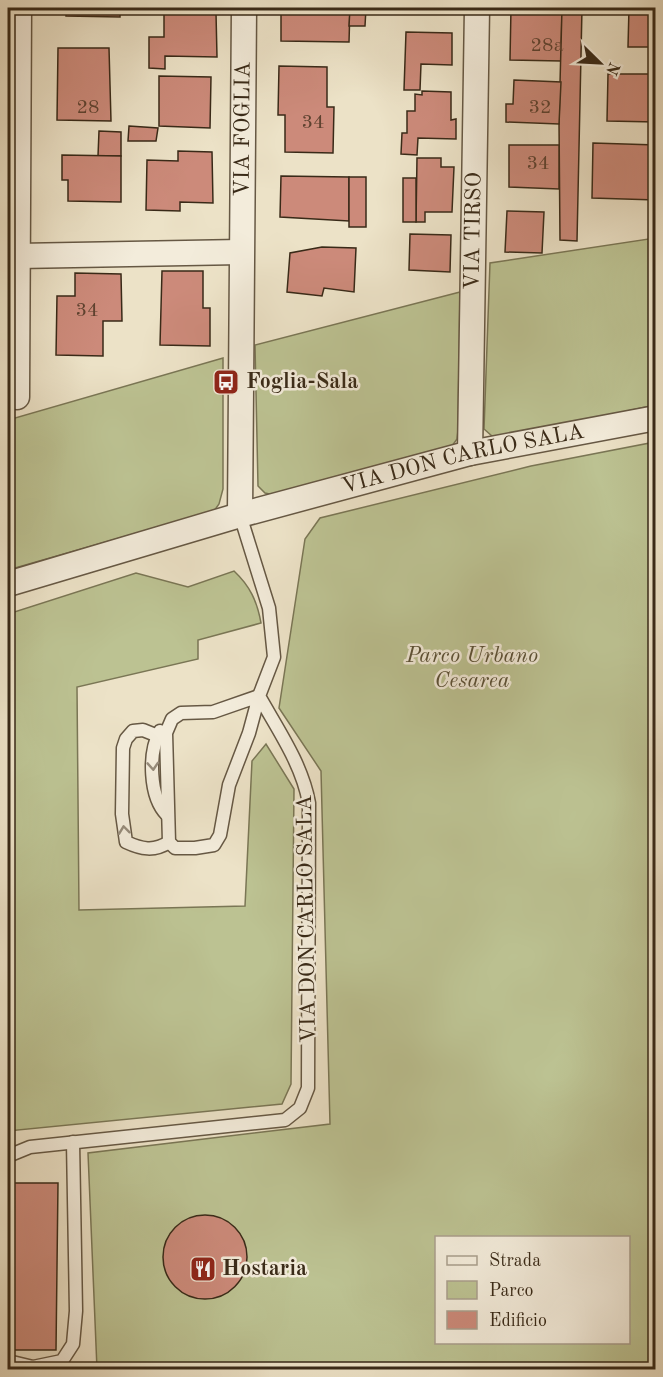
<svg xmlns="http://www.w3.org/2000/svg" width="663" height="1377" viewBox="0 0 663 1377" font-family="'Old Standard TT',serif">
  <style>
    .green { fill: #bcc292; stroke: #7a7655; stroke-width: 1.5; fill-rule: evenodd }
    .building { fill: #cc8a7a; stroke: #392a18; stroke-width: 1.5 }
    .lines { fill: none; stroke-linecap: round; stroke-linejoin: round }
    .lane-casing { stroke: #665844; stroke-width: 15 }
    .street-casing { stroke: #665844; stroke-width: 27 }
    .lane { stroke: #f3ecdb; stroke-width: 12 }
    .street { stroke: #f3ecdb; stroke-width: 24 }
    .oneway { stroke: #968b7a }
    .labels { text-anchor: middle; dominant-baseline: central; stroke-width: 5; stroke-linejoin: round; paint-order: stroke }
    .number-label { font-size: 20px; fill: #5e4230 }
    .street-label { font-size: 22px; fill: #392a18; stroke: #f3ecdb }
    .poi-label { font-size: 22px; font-weight: bold; fill: #392a18; stroke: #f3ecdb; text-anchor: start }
    .park-label { font-size: 22px; font-style: italic; fill: #5a5036; stroke: #f3ecdb }
  </style>
  <rect width="100%" height="100%" fill="#ece2c7"/>
  <filter id="stains"><feTurbulence type="fractalNoise" baseFrequency=".00333" numOctaves="4"/><feColorMatrix values="0 0 0 0 .2 0 0 0 0 .09 0 0 0 0 .02 0 0 0 .5 -.17"/></filter>
  <radialGradient id="worn" r=".72"><stop offset=".6" stop-color="#630" stop-opacity="0"/><stop offset="1" stop-color="#630" stop-opacity=".3"/></radialGradient>
  <!-- green -->
  <g class="green">
    <path d="M655,238V405L502,438L492,436L484,429L490,263Z"/>
    <path d="M460,292L458,430L457,439L452,446L274,495L265,493L258,486L255,345Z"/>
    <path d="M223,358V489L219,504L214,511L8,570V420Z"/>
    <path d="M655,442V1369H97L88,1153L330,1124L321,771L279,708L305,539L320,518L531,466ZM436,1238H628V1342H436Z"/>
    <path d="M234,571C250,586 257,601 261,623L198,640V659L77,687L79,910L245,906L252,761L266,744L294,789L291,1084L282,1104L8,1131V614L136,573L188,587Z"/>
  </g>
  <!-- building -->
  <g class="building">
    <path d="M66,8H120V17L66,16Z"/>
    <path d="M281,8H350L349,42L281,41Z"/>
    <path d="M350,8H366L365,26H349Z"/>
    <path d="M511,8H562L561,61L510,60Z"/>
    <path d="M562,8H582L577,241L560,240L559,121Z"/>
    <path d="M629,8H656V47H628Z"/>
    <path d="M164,13H216L217,57L165,56V69L149,68V37H164Z"/>
    <path d="M406,32L452,33V65L421,64L420,90H404Z"/>
    <path d="M58,48H109L111,121L57,120Z"/>
    <path d="M279,66L327,67V107H334L333,153L285,152V115H278Z"/>
    <path d="M608,74H656V122L607,121Z"/>
    <path d="M159,76L211,77L210,128L159,126Z"/>
    <path d="M514,80L561,82L559,124L506,122V104H513Z"/>
    <path d="M422,91L451,92V120L456,119V139L418,138L417,155L401,154L402,133H407V111H415V94L422,95Z"/>
    <path d="M129,126L158,128L156,141H128Z"/>
    <path d="M99,131L121,132V156H98Z"/>
    <path d="M593,143L656,145V200L592,198Z"/>
    <path d="M509,145H559V189L509,187Z"/>
    <path d="M178,151L212,152L213,203L180,202V211L146,210L147,160L178,161Z"/>
    <path d="M62,155L121,156V202L68,201V180H62Z"/>
    <path d="M417,158H441V167H454L452,212H425V222H416Z"/>
    <path d="M281,176L349,177V221L280,217Z"/>
    <rect x="349" y="177" width="17" height="50"/>
    <rect x="403" y="178" width="13" height="44"/>
    <path d="M507,211L544,212L542,253L505,252Z"/>
    <path d="M410,234L451,235L450,272L409,270Z"/>
    <path d="M322,247L356,248L354,292L324,288L322,296L287,292L290,253Z"/>
    <path d="M162,271H203V308H210V346L160,345Z"/>
    <path d="M75,273L121,274L122,321H103V356L56,355L57,296H75Z"/>
    <path d="M12,1183H58L56,1350H10Z"/>
    <circle cx="205" cy="1257" r="42"/>
  </g>
  <g class="lines">
    <!-- lane casing -->
    <g class="lane-casing">
      <g id="lane">
        <path d="M259,696L249,733L229,785L220,835L214,845L195,848H175L169,842L166,733L172,719L181,713L213,712Z"/>
        <path d="M160,731C148,753 149,797 167,815"/>
        <path d="M158,736L143,730L133,731L126,739L123,748L122,814L126,842C141,849 154,852 169,842"/>
        <path d="M8,1156L30,1147L285,1120L300,1108L308,1088L309,803C302,764 278,730 259,696L274,657L269,608L240,515"/>
        <path d="M8,1361L33,1367L62,1361L73,1344L76,1311L73,1142"/>
      </g>
    </g>
    <!-- street casing -->
    <g class="street-casing">
      <g id="street">
        <path d="M18,256L241,252"/>
        <path d="M17,397L19,8"/>
        <path id="s1" d="M470,453L477,8"/>
        <path id="s2" d="M240,515L244,8"/>
        <path id="s3" d="M8,584L240,515L470,453L656,418"/>
      </g>
    </g>
    <!-- lane -->
    <use href="#lane" class="lane"/>
    <!-- street -->
    <use href="#street" class="street"/>
  </g>
  <!-- one-way arrows -->
  <defs><path id="oneway-chevron" d="M-2-3.5L2.5 0L-2 3.5" fill="none" stroke-width="1.6" stroke-linecap="round" stroke-linejoin="round" transform="scale(1.5)"/></defs>
  <g class="oneway">
    <use href="#oneway-chevron" transform="translate(153 766) rotate(86)"/>
    <use href="#oneway-chevron" transform="translate(124 830) rotate(-97)"/>
  </g>
  <!-- icons -->
  <defs>
    <g id="bus-square" transform="scale(1.35)"><rect x="-9" y="-9" width="18" height="18" rx="4" fill="#8f2418" stroke="#f3ecdb"/><path d="M-5-6H5V4H4V6H2V4H-2V6H-4V4H-5ZM-3.5-4V0h7V-4ZM-3.5 1.2v1.5H-2V1.2ZM2 1.2v1.5H3.5V1.2Z" fill="#fff"/></g>
    <g id="restaurant-square" transform="scale(1.35)"><rect x="-9" y="-9" width="18" height="18" rx="4" fill="#8f2418" stroke="#f3ecdb"/><path d="M-5-6h1v4h1v-4h1v4h1v-4h1v5L-1.5 .5V6h-2V.5L-5-1ZM5-6V6H3V1.5H1.5Q1.5-4 5-6Z" fill="#fff"/></g>
  </defs>
  <g fill-rule="evenodd">
    <use href="#bus-square" x="226" y="382"/>
    <use href="#restaurant-square" x="203" y="1269"/>
  </g>
  <g class="labels">
    <!-- number labels -->
    <g class="number-label">
      <text x="547" y="46">28a</text>
      <text x="88" y="108">28</text>
      <text x="540" y="108">32</text>
      <text x="313" y="123">34</text>
      <text x="538" y="164">34</text>
      <text x="87" y="311">34</text>
    </g>
    <!-- street labels -->
    <g class="street-label">
      <text stroke="none"><textPath href="#s2" startOffset="386">VIA FOGLIA</textPath></text>
      <text stroke="none"><textPath href="#s1" startOffset="222">VIA TIRSO</textPath></text>
      <text stroke="none"><textPath href="#s3" startOffset="472">VIA DON CARLO SALA</textPath></text>
      <text transform="translate(307 919) rotate(-91)">VIA DON CARLO SALA</text>
    </g>
    <!-- poi labels -->
    <g class="poi-label">
      <text x="246" y="382">Foglia-Sala</text>
      <text x="222" y="1269">Hostaria</text>
    </g>
    <!-- park labels -->
    <g class="park-label">
      <text x="472" y="656">Parco Urbano<tspan x="472" dy="25">Cesarea</tspan></text>
    </g>
  </g>
  <!-- margin -->
  <rect width="663" height="1377" fill="none" stroke="#ece2c7" stroke-width="30"/>
  <rect x="9" y="9" width="645" height="1359" fill="none" stroke="#392a18" stroke-width="3"/>
  <rect x="15" y="15" width="633" height="1347" fill="none" stroke="#392a18" stroke-width="1.5"/>
  <!-- legend -->
  <rect x="435" y="1236" width="195" height="108" fill="#f3ecdb" stroke="#a99e8d" stroke-width="1.5"/>
  <rect x="447" y="1256" width="30" height="9" fill="#f3ecdb" stroke="#a99e8d" stroke-width="1.5"/>
  <text x="489" y="1266" font-size="18" fill="#392a18">Strada</text>
  <rect x="447" y="1281" width="30" height="18" fill="#bcc292" stroke="#a99e8d" stroke-width="1.5"/>
  <text x="489" y="1296" font-size="18" fill="#392a18">Parco</text>
  <rect x="447" y="1311" width="30" height="18" fill="#cc8a7a" stroke="#a99e8d" stroke-width="1.5"/>
  <text x="489" y="1326" font-size="18" fill="#392a18">Edificio</text>
  <!-- north arrow -->
  <g transform="translate(600 63) rotate(114)" stroke="#f3ecdb" stroke-width="4.5" paint-order="stroke">
  <path d="M0-4.5L10 22L0 15L-10 22Z" fill="#392a18"/>
  <text y="-9" font-size="16" font-weight="bold" text-anchor="middle" fill="#392a18">N</text>
  </g>
  <rect width="100%" height="100%" filter="url(#stains)"/>
  <rect width="100%" height="100%" fill="url(#worn)"/>
</svg>
